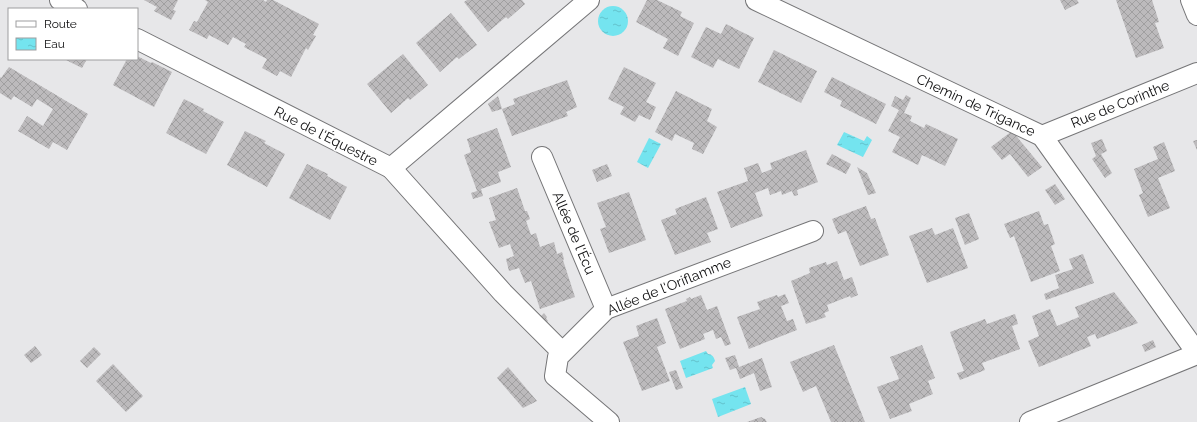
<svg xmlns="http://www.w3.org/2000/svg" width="1197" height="422" viewBox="0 0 1197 422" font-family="Raleway,sans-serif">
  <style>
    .water { fill: url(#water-ripples) }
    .building { fill: url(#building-cross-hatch) }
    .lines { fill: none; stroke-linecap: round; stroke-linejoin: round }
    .street-casing { stroke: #757577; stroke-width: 22 }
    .street { stroke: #fff; stroke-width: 20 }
    .labels { text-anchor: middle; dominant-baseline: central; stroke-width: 3; stroke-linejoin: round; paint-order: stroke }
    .street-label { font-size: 14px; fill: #0d0d0e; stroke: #fff }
  </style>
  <defs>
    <pattern id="water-ripples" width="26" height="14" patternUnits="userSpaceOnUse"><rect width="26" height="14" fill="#74e4ef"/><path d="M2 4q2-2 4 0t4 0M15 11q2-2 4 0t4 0" fill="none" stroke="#63c2cc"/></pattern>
    <pattern id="building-cross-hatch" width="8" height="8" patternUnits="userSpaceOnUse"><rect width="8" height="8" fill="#bcbabc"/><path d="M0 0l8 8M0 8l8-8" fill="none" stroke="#a09fa0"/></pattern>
  </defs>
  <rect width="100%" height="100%" fill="#e7e7e9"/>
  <!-- water -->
  <g class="water">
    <circle cx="613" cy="21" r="15"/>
    <path d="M844,132L864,141L867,136L872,140L863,157L837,145Z"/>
    <path d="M649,138L661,144L648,168L637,162Z"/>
    <path d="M706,351L708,354C712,354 714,357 715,361L712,365L713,368L686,378L680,361Z"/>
    <path d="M745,387L751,404L718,417L712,399Z"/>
  </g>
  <!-- building -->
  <g class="building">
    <path d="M144,0H178L173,10L176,11L171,20L154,11L157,7Z"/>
    <path d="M205,0H263L266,2L267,0H273L319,24L313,35L316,36L308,50L306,48L291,77L280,71L277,76L262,68L267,59L244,47L246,44L233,37L228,45L209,35L207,39L189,30L194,21L197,22L208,2Z"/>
    <path d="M467,0H522L525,4L508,19L506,17L488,32L464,2Z"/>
    <path d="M647,0H657L682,12L680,16L694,23L678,56L663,48L668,39L636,22Z"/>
    <path d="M1060,0H1077L1079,3L1065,10Z"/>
    <path d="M1116,0H1152L1159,22L1155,23L1164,48L1136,58Z"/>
    <path d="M451,13L477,45L459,59L457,57L440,72L416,43Z"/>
    <path d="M726,24L754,38L739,69L718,59L713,68L691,57L706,27L721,34Z"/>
    <path d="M774,50L817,71L801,103L758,82Z"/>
    <path d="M403,54L428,85L410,100L408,98L391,113L367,84Z"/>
    <path d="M137,56L151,63L152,62L172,72L154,107L113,85L127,59H137Z"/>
    <path d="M64,59H87L82,68Z"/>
    <path d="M9,67L88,114L67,150L53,142L49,149L18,131L27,116L43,126L53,109L37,99L32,107L14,96L11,100L0,93V77L1,78Z"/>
    <path d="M624,67L656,83L646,102L656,107L650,120L639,115L635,122L620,114L624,107L608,99Z"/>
    <path d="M832,77L886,104L876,124L840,106L842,101L824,92Z"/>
    <path d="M567,80L577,107L566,112L568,116L512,136L502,109L515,104L513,99Z"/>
    <path d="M676,91L712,109L707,121L717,127L703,154L692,149L694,143L675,134L672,141L655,132Z"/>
    <path d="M906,95L911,98L904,113L912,116L910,121L924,128L926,124L958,139L945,166L922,155L918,165L892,152L900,137L888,131L899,110L891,106L895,96L903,100Z"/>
    <path d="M498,96L502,109L492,112L488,104Z"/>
    <path d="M184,99L204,109L203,111L224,122L206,154L166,133Z"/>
    <path d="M497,128L511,167L498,172L501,182L481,189L483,196L473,199L471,193L477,191L464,155L471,152L467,139Z"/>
    <path d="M245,131L266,141L264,143L285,154L267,187L227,165Z"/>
    <path d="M1012,131L1042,167L1028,177L1010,154L1002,160L991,147Z"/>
    <path d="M1102,139L1107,151L1101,154L1112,173L1105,178L1092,159L1096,156L1091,143Z"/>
    <path d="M1197,140V150L1193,141Z"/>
    <path d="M1164,142L1175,171L1158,178L1170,208L1148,217L1139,195L1143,193L1134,169L1158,159L1153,147Z"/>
    <path d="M806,150L818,182L797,190L798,195L794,196L792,191L782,195L781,191L770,195L768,188L755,193L763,216L731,228L717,192L748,181L744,168L758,163L762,173L772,169L770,163Z"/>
    <path d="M832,154L851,164L846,174L826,164Z"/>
    <path d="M307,164L328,174L327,176L347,187L330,220L289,198Z"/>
    <path d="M607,164L612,176L597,182L592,170Z"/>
    <path d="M857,167L867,173L876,193L868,195Z"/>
    <path d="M1055,184L1065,199L1055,205L1045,190Z"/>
    <path d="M517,188L525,211H527L530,219L526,221L531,235L536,233L540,247L554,242L557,254L562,252L564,259L563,260L575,297L540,309L531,281L525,283L519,268L509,271L506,259L514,256L510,244L499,248L489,222L496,220L489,198Z"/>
    <path d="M629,192L646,240L609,253L600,229L606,227L597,203Z"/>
    <path d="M706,197L718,229L707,233L711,242L675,255L661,220L677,214L675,209Z"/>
    <path d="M866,206L871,219L875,218L889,255L860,266L846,231L838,234L832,219Z"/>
    <path d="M1039,211L1044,225L1048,224L1055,244L1051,246L1060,271L1031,282L1014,236L1010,238L1004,224Z"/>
    <path d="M969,213L979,239L965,245L955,218Z"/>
    <path d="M932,228L935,235L953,228L968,268L927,283L909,236Z"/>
    <path d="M1083,254L1094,283L1046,300L1044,294L1059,288L1055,275L1073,269L1069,259Z"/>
    <path d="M837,261L844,280L852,277L858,295L851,298L850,296L827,305L829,311L824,313L826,317L806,324L791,281L810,273L809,268L826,262L827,265Z"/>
    <path d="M1114,292L1138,323L1097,339L1095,334L1087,337L1091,346L1039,367L1028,341L1039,336L1032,316L1050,309L1057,326L1079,317L1075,307Z"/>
    <path d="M785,294L789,303L781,306L787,321L793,319L797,330L749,349L737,317L760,309L757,302L777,295L778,297Z"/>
    <path d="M701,295L707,310L717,306L731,344L725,346L721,337L716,339L713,330L703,334L705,339L680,349L665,309L687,301L686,299L690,297L691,299Z"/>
    <path d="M544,313L547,317L546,318L548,321L545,324L539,318Z"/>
    <path d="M1015,314L1018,324L1012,326L1020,349L982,363L985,370L960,380L957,373L964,371L950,332L985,319L987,324Z"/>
    <path d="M657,318L666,343L657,347L670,381L642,391L623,342L639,336L636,326Z"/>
    <path d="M1153,340L1156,347L1145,352L1142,345Z"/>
    <path d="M834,345L865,422H831L816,386L803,392L790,362Z"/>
    <path d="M922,345L935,378L928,381L933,394L909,404L912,411L890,419L877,387L899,379L890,357Z"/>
    <path d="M35,346L42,355L31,363L24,355Z"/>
    <path d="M94,347L101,354L87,368L80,361Z"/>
    <path d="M735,355L739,367L762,358L772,387L760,391L754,373L740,379L736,368L730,370L725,358Z"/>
    <path d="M113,364L143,396L126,412L96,381Z"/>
    <path d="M508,367L537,401L523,408L497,378Z"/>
    <path d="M676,370L683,388L676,390L669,372Z"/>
    <path d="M761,417L765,419L767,422H747Z"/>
  </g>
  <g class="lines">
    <!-- street casing -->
    <g class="street-casing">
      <g id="street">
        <path d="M60,0L77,9"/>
        <path d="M756,0L1042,136L1197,353"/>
        <path d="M1191,0L1197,15"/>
        <path d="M137,39L391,168L589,0"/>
        <path d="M1042,136L1197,73"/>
        <path d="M542,157L606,309"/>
        <path d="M391,168L503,293L562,352"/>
        <path d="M609,422L555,376L558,357L606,309L813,231"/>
        <path d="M1030,422L1197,354"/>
      </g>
    </g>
    <!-- street -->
    <use href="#street" class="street"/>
  </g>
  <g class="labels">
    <!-- street labels -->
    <g class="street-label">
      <text transform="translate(1120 104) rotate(-22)">Rue de Corinthe</text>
      <text transform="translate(976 105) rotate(25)">Chemin de Trigance</text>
      <text transform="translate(326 136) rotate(27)">Rue de l'Équestre</text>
      <text transform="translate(574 233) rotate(67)">Allée de l'Écu</text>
      <text transform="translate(669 286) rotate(-22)">Allée de l'Oriflamme</text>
    </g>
  </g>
  <!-- legend -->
  <rect x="8" y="8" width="130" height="52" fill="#ffffff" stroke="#9e9e9f"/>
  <rect x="16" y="21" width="20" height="6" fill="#ffffff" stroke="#9e9e9f"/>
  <text x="44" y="28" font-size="12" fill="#0d0d0e">Route</text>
  <rect x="16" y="38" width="20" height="12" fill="url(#water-ripples)" stroke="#9e9e9f"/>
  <text x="44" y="48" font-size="12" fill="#0d0d0e">Eau</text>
</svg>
